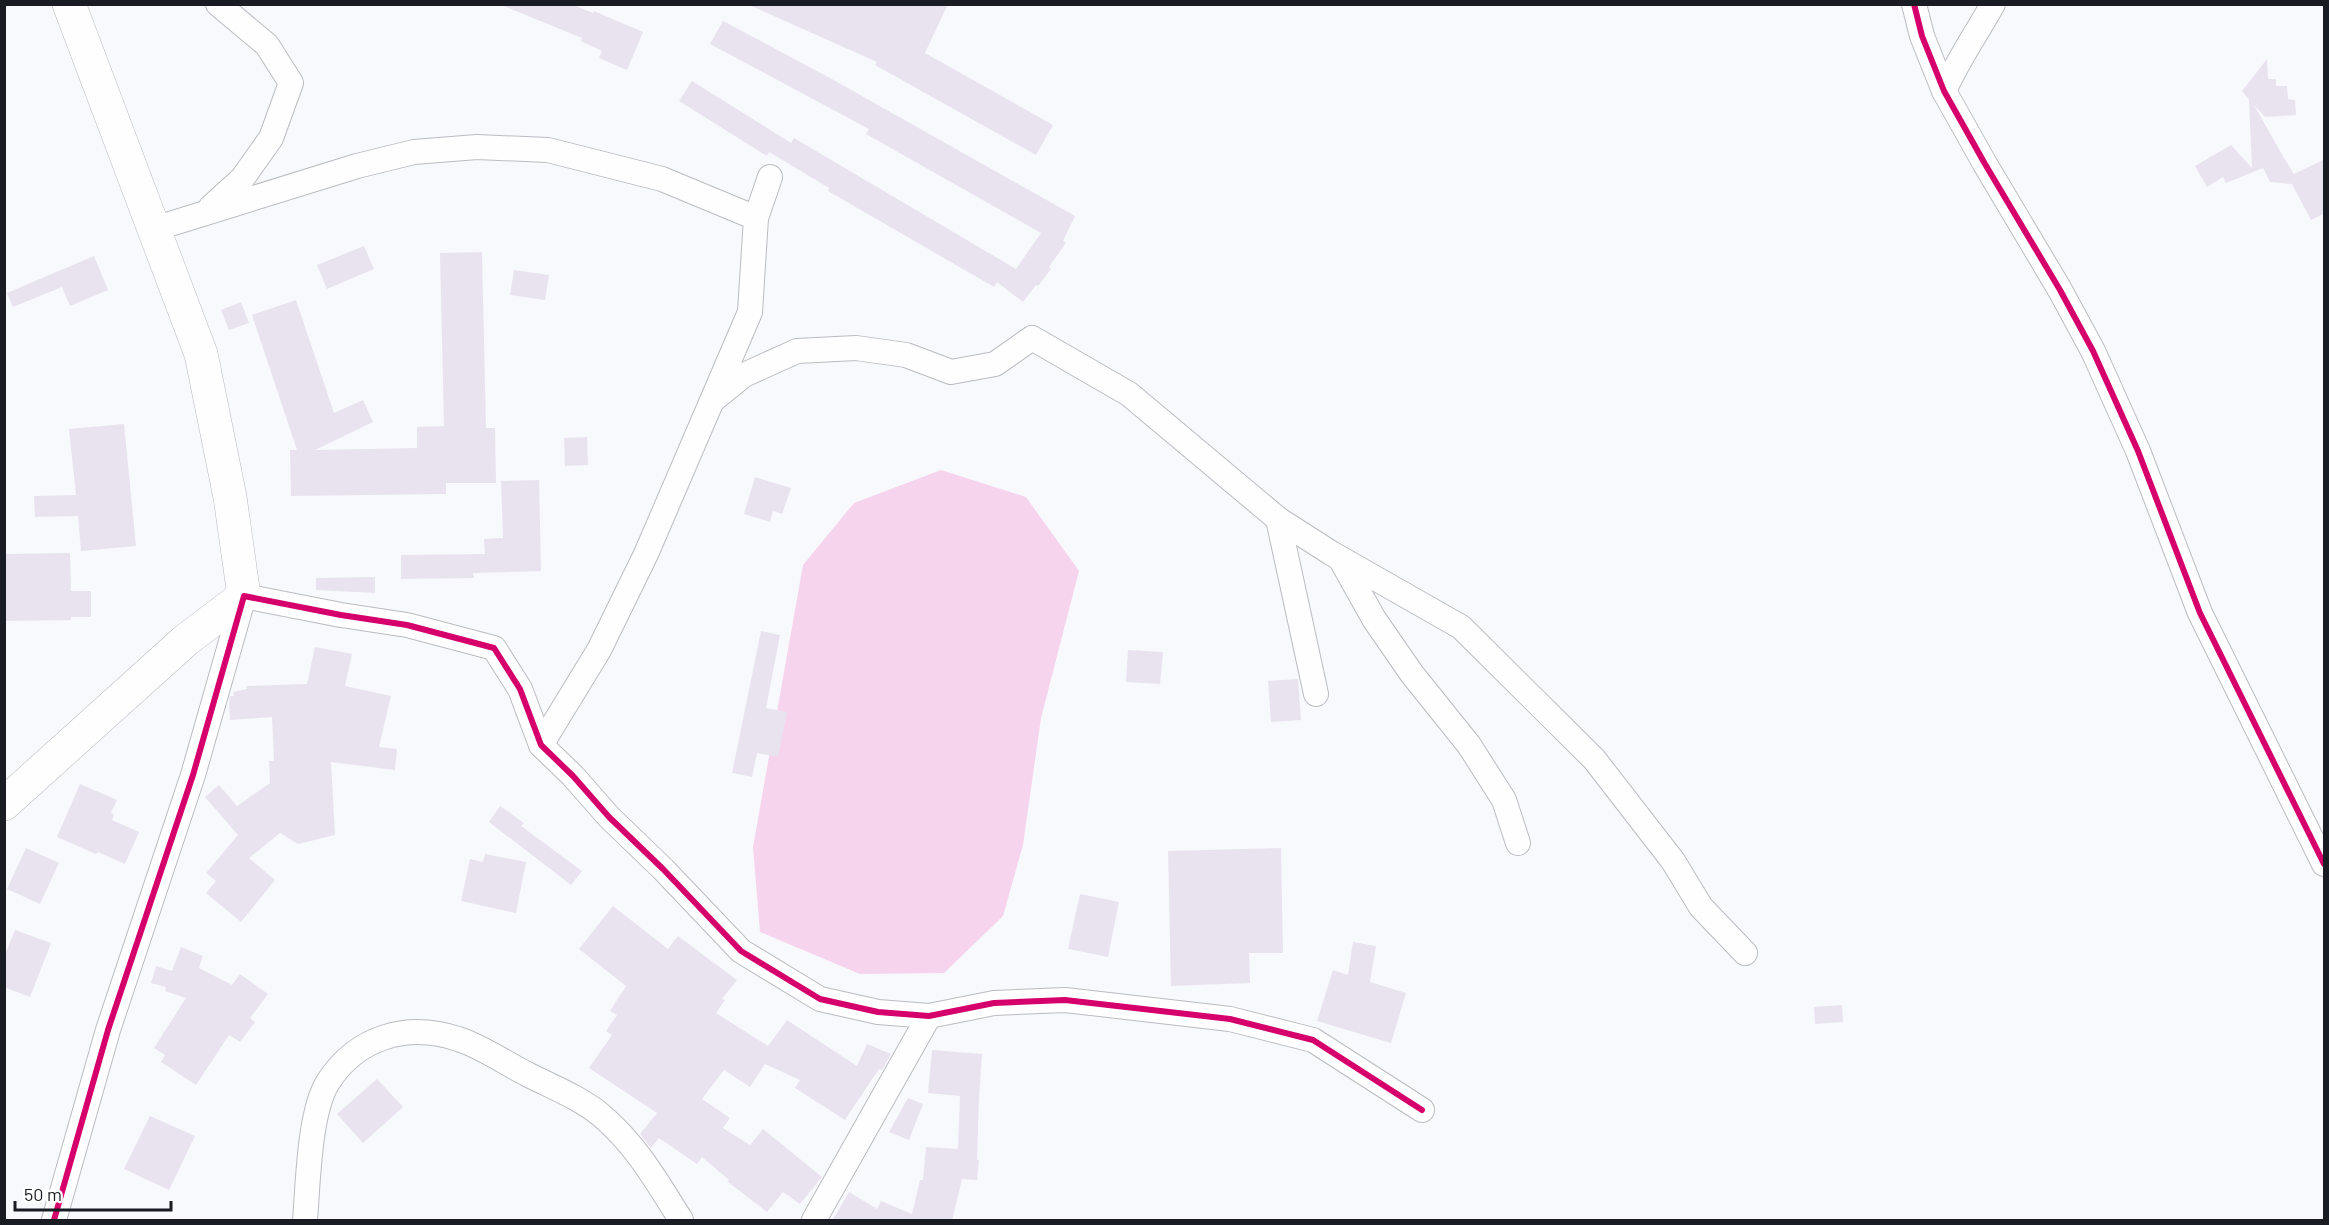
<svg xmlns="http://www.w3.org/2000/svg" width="2329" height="1225" viewBox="0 0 2329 1225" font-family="Barlow,sans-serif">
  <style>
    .garden { fill: #f6d4ee }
    .building { fill: #e9e3f0 }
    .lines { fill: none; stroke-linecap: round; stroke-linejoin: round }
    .minor-casing { stroke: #babcc1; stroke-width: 26 }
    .secondary-casing { stroke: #babcc1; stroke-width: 34 }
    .minor { stroke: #fefeff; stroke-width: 24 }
    .secondary { stroke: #fefeff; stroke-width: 33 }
    .cycleway-casing { stroke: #fff; stroke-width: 10 }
    .cycleway { stroke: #d6006c; stroke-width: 6 }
  </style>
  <rect width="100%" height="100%" fill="#f8f9fc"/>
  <!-- garden -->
  <path class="garden" d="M941,470L1026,497L1079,571L1041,718L1023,845L1003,916L944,973L860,974L760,932L753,847L803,565L854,503Z"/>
  <!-- building -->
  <g class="building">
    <path d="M499,4H571L593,13L594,11L643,32L627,70L599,58L602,51L581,41L582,38Z"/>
    <path d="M747,4H948L925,53L1053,125L1036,155L875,65L877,62Z"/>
    <path d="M723,21L830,78L1075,216L1063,241L1066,243L1049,267L1051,269L1038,286L1036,285L1023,302L997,282L994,287L828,191L829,188L769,152L767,156L679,101L692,81L791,143L794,138L1016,269L1041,233L866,134L869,129L710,44Z"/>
    <path d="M2267,59L2268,79H2276V86H2287L2288,99L2295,100L2296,115L2265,117L2254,105L2284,158L2294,174L2325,159V213L2311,220L2292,184L2270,182L2263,168L2226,183L2223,177L2207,187L2195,166L2231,145L2252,168L2249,100L2242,91Z"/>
    <path d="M364,246L374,269L327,289L317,265Z"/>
    <path d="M482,252L486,428H495L496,483H446V494L291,496L290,450H297L252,315L296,300L334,413L363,400L373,422L315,450L417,448V427L444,426L440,253Z"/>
    <path d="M94,256L108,290L70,306L62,287L13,307L7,293Z"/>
    <path d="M514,270L549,275L545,300L510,295Z"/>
    <path d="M241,302L249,323L229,330L221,310Z"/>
    <path d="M124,424L136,546L81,551L78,516L35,517L34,496L76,495L69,429Z"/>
    <path d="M587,437L588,465L565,466L564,438Z"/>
    <path d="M755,477L791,488L782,514L773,511L770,522L744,514Z"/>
    <path d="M539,480L541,571L473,573L474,578L401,579V555L485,554L484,539L503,538L501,481Z"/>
    <path d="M70,553L71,591H91V617H71V620L4,621V554Z"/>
    <path d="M375,577V593L316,590V578Z"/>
    <path d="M761,631L780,635L766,708L787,712L778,757L757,753L752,777L732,773Z"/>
    <path d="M315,647L352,654L345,686L391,696L379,747L397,749L395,770L331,762L335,835L298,844L280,833L249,858L275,880L241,922L206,893L216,881L206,873L238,835L205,797L219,785L237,806L270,783L269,761H274L272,717L230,720L229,702L230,696H234L233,692L247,689L246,686L307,684Z"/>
    <path d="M1128,650L1163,652L1160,684L1126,682Z"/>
    <path d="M1298,679L1301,720L1271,722L1268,681Z"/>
    <path d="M80,784L117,800L111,813L114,815L112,820L139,832L125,864L98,852L96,854L57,837Z"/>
    <path d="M500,806L524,823L521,826L582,871L571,885L489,822Z"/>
    <path d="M26,848L59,863L40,904L7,889Z"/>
    <path d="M1281,848L1283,953H1249L1250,983L1171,986L1168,851Z"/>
    <path d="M485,854L526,862L516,913L461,901L470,859L483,862Z"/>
    <path d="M1080,894L1119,902L1108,957L1068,949Z"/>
    <path d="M613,906L668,949L678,936L737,980L722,999L725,1000L716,1013L768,1046L787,1020L857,1066L867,1044L891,1054L882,1070L879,1069L845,1120L795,1088L800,1080L765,1064L750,1087L724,1070L702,1099L730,1118L723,1128L750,1145L763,1129L822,1177L800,1204L783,1192L767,1212L728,1182L729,1180L702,1157L697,1164L659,1138L651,1148L640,1134L657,1113L589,1068L612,1035L606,1031L617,1015L610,1011L626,986L579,949Z"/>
    <path d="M15,930L51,943L30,997L4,987V957Z"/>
    <path d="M1353,942L1376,946L1370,982L1406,993L1391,1043L1317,1021L1333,970L1348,975Z"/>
    <path d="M181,947L203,956L199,968L232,985L240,974L268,994L250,1018L255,1022L240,1042L229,1035L196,1085L161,1062L165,1055L154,1048L186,998L165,991L166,987L151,983L156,966L172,971Z"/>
    <path d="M1842,1005L1843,1022L1815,1024L1814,1007Z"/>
    <path d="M932,1050L982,1054L979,1098L977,1160H979L977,1180L962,1179L952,1221H832L849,1192L877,1209L881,1201L912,1214L920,1180H923L926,1147L958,1149L960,1096L928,1093Z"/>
    <path d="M377,1079L403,1107L363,1143L337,1114Z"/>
    <path d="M908,1098L923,1104L909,1140L889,1132Z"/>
    <path d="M150,1116L195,1136L169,1190L124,1169Z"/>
  </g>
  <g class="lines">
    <!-- minor casing -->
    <g class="minor-casing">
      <g id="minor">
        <path d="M1914,4L1922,36L1944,91L1985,164L2060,290L2093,351L2138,451L2200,613L2324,864"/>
        <path d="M1944,91C1958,60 1976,34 1993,4"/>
        <path d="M211,207L242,179L271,138L291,83L267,45L218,4"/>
        <path d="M154,229L357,166L414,152L477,147L548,150L662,179L756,218"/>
        <path d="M713,400L744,375L797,351L856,348L906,355L951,372L995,364L1032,338L1129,394L1278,519L1316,694"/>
        <path d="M1278,519L1331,553L1461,627L1594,759L1673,861L1701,907L1745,953"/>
        <path d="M1341,560L1374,619L1412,674L1469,745L1504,800L1518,843"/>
        <path d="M541,745L599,650L646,554L750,312L756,218L770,177"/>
        <path d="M54,1220L108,1030L193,775L244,596L341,615L407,625L494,648L520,689L541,745L573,776L609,817L663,869L741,951L820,999L878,1012L929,1016L994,1003L1065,1000L1230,1019L1313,1040L1422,1110"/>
        <path d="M305,1220C308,1185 309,1112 328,1082C357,1037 407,1022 458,1039C479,1045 507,1064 527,1074C552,1087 581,1098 602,1116C637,1146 657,1182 681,1220"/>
        <path d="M814,1220L929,1016"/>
      </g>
    </g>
    <!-- secondary casing -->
    <g class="secondary-casing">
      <path id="secondary" d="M4,804L186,640L244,596L230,497L201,354L69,4"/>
    </g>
    <!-- minor -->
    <use href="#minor" class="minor"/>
    <!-- secondary -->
    <use href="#secondary" class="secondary"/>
    <!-- cycleway casing -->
    <g class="cycleway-casing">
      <g id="cycleway">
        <path d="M1914,4L1922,36L1944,91L1985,164L2060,290L2093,351L2138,451L2200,613L2324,864"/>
        <path d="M54,1220L108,1030L193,775L244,596L341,615L407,625L494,648L520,689L541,745L573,776L609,817L663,869L741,951L820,999L878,1012L929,1016L994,1003L1065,1000L1230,1019L1313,1040L1422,1110"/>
      </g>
    </g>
    <!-- cycleway -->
    <use href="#cycleway" class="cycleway"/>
  </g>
  <!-- border -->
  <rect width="2329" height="1225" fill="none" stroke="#1a1c23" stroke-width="12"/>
  <!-- scale -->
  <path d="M15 1201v9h156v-9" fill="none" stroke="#1a1c23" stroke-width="3"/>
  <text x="24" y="1201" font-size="18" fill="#1a1c23" stroke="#ffffff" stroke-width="4.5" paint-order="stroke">50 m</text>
</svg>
